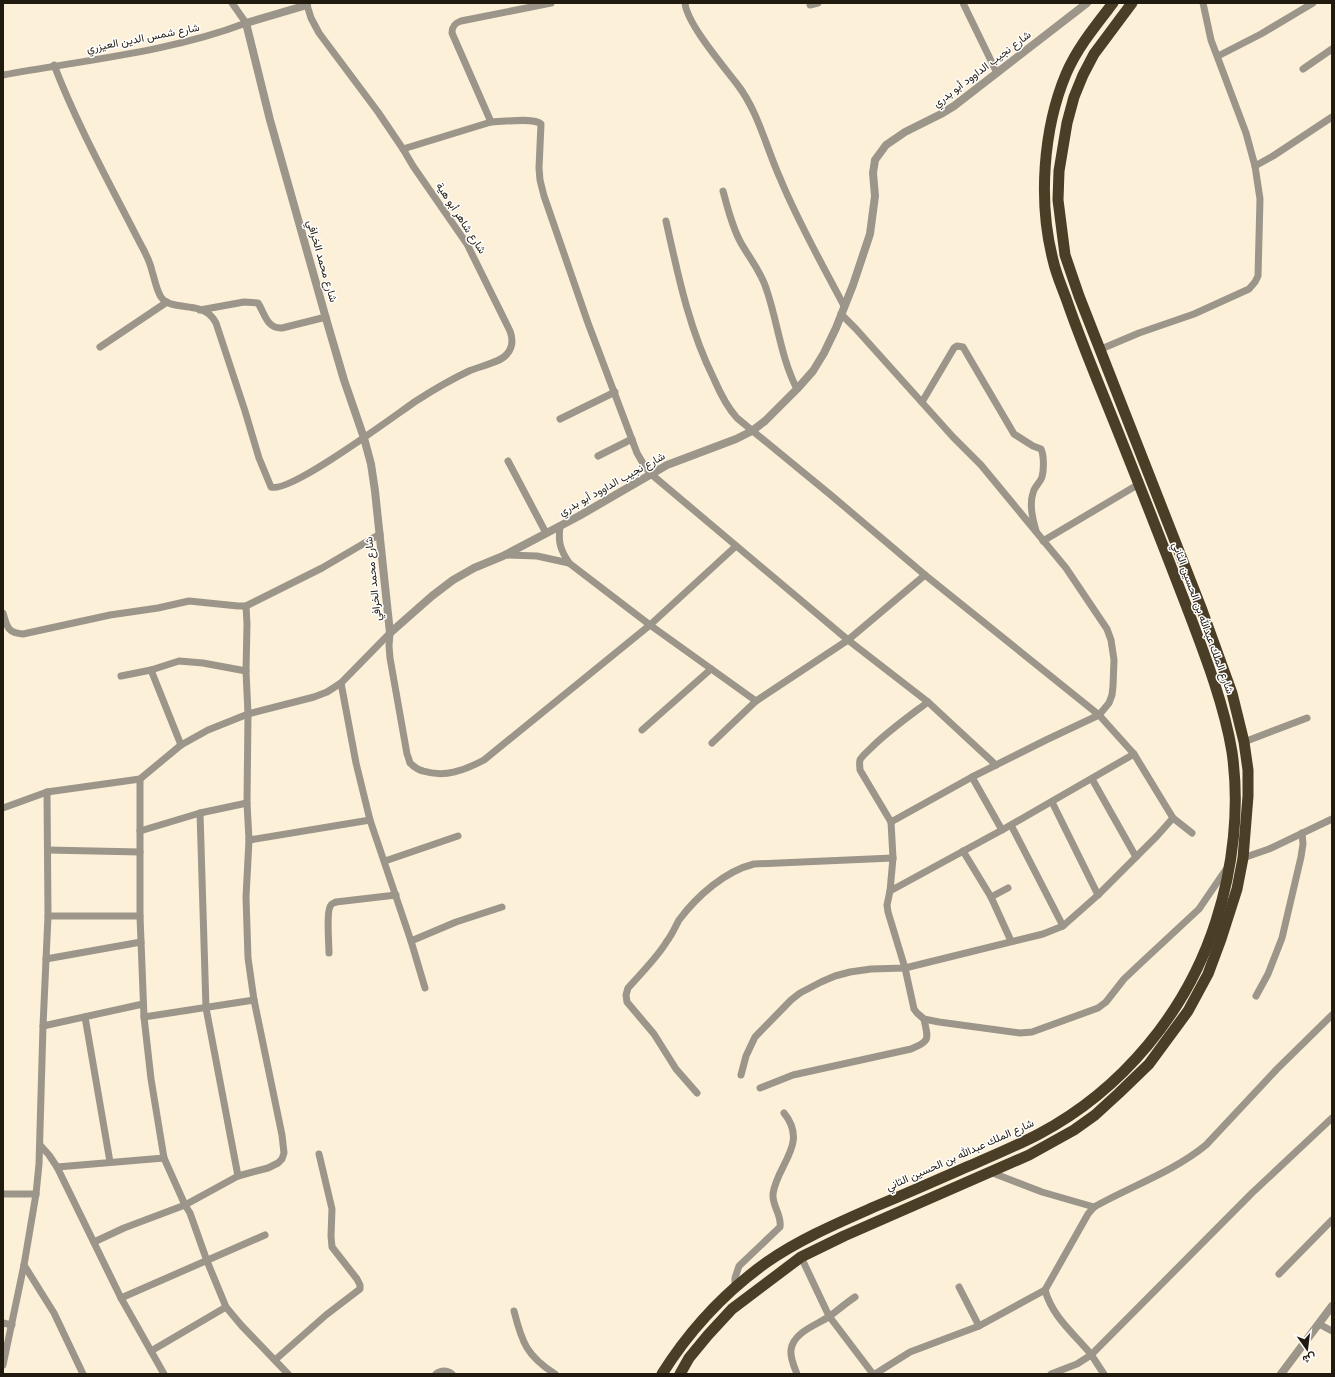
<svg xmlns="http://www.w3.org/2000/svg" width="1335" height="1377" viewBox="0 0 1335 1377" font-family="'Fira Sans',Vazirmatn,sans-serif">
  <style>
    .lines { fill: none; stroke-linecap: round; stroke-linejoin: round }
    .minor { stroke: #9c9589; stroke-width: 7 }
    .tertiary { stroke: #9c9589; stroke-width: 8 }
    .trunk { stroke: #4b3e26; stroke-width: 11 }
    .labels { text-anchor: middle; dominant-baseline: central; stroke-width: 3; stroke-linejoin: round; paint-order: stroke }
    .street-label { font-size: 11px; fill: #201a0f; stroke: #fff }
  </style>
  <rect width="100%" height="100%" fill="#fdf0d8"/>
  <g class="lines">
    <!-- minor -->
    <g class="minor">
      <path d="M551,3L461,21C455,23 452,26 452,33L491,122C501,122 534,117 541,124L539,168L540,180L544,196L588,323L637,453L644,465L651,474L848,640L928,702L996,765"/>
      <path d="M685,3C687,24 724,67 737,84C758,111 766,147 780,178C798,222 822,264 844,306"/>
      <path d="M963,3L997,73"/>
      <path d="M810,5L818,3"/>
      <path d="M1218,56L1261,34L1313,3"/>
      <path d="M54,65C78,127 110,184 140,243C145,252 150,262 152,271C155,280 156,289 161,297C170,311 198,302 211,316C213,318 215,321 216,323L245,411L259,458L271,487C290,494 394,416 416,401C433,390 450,380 469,371C480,366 500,363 507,354C513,347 513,339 510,331L467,244L413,166L403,149L378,112L319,33L311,18L307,5"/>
      <path d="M1303,69L1332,49"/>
      <path d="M3,75C84,60 170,52 246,23L232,3"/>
      <path d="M403,149L491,122"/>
      <path d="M1255,166L1273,156L1332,117"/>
      <path d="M723,191C728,209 732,227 741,243C750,259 762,273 767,291C778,324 781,358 797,389"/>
      <path d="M666,221C678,275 689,329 714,379C720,393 727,407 737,418L832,496L925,575L1099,715L1134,754L1173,818L1192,833"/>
      <path d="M200,310L244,302L258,303C265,314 267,329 282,328L326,317"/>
      <path d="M841,314L856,329L953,437L981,465L1066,568L1107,629L1111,640L1114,660L1113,686L1112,695L1109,703L1099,715L1046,740L972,777L891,822"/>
      <path d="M100,347L167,302"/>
      <path d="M1101,349L1139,333L1194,314L1249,289L1255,282L1258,276L1260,199L1255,166L1246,133L1211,40L1203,3"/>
      <path d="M922,402L954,348L957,346L963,347L1014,434L1033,446L1041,449C1044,455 1044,470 1042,477C1040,483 1034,487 1033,493C1029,505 1033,520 1036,531"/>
      <path d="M560,419L615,392"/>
      <path d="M598,456L632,439"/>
      <path d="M508,461L546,533"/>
      <path d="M560,526C558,542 560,549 569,563"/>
      <path d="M1043,541L1139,484"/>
      <path d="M505,555L537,556L569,563L650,625L756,701"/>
      <path d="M3,613C7,626 7,633 23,634L110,615L158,608L189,601L238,606H246L322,568L380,534"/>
      <path d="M390,633L389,646L390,658L407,754C408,756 409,760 410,763C413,766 419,770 423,771C445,778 465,770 484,760L650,625L736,546"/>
      <path d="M151,670L181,745"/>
      <path d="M121,676L151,670L179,661L203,663L246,671"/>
      <path d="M341,683L356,763L370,820L411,941L425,988"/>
      <path d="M928,702C908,717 888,731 871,748C867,752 862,756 860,760C859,763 860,767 860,770L891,822L893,858L890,891L887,905L888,912L905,968L914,1009L917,1013L924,1019L939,1022L1020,1033L1032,1032L1098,1008L1106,1002L1124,979L1142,962L1199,909L1227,868"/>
      <path d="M642,730L711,669"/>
      <path d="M1244,742L1307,718"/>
      <path d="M712,743L756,701L848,640L925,575"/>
      <path d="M972,777L1002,830"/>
      <path d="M140,779V916L144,1017L151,1079L164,1158L185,1205L190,1213L207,1261L226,1307L241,1325L288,1374"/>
      <path d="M1092,779L1136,857"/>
      <path d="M1052,802L1098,895"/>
      <path d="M3,808L47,792L140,779L181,745L208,730L248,714L314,697L327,692L341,683L390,633"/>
      <path d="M200,813L206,1008L238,1176"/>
      <path d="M1011,825L1063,926"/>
      <path d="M140,831L200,813L247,803"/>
      <path d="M249,840L370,820"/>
      <path d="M48,850L140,852"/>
      <path d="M963,851L991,897L1011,941"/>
      <path d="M1243,858L1269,849L1332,819"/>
      <path d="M385,861L458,836"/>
      <path d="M890,891L1002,830L1134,754"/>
      <path d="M991,897L1008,888"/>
      <path d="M48,916H140"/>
      <path d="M411,941L456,922L502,907"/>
      <path d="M329,953C329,944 326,910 331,905C332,903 334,903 336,902L396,895"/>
      <path d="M46,959L141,942"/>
      <path d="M1256,996L1268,974L1282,938L1301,857L1303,844L1302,833"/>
      <path d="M85,1017L110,1162"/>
      <path d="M144,1017L254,1000"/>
      <path d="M43,1026L143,1004"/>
      <path d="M741,1075L746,1056L755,1037L791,1000L800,993L821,982L835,976L850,972L871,969L905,968L1043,934L1063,926L1098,895L1157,836L1173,818"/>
      <path d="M760,1088L793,1075L911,1049C931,1041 928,1039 924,1019"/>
      <path d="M697,1093L676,1069L654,1034L627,1002L626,995L628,988C641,973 657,958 667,941C672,935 675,927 679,920C697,896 725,871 754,864L893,858"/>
      <path d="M40,1145L49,1155L57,1167L121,1298L164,1374"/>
      <path d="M57,1167L164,1158"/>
      <path d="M990,1172L1042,1192L1094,1207"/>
      <path d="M3,1194H36"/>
      <path d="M94,1242L124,1228L185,1205L238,1176L268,1168L278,1163L282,1159L284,1153L282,1135L254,1000L248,958L246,897L249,840L247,803L248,714L246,671L247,624L246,606"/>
      <path d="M801,1257L829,1316L873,1374"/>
      <path d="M24,1265L54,1313L83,1374"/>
      <path d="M1279,1274L1332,1220"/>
      <path d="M959,1287L979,1326"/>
      <path d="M735,1288V1278L739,1266L780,1227C782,1215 772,1206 773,1194C777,1164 809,1144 784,1113"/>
      <path d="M1045,1290C1052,1316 1073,1333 1090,1353C1095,1360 1099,1367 1104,1374"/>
      <path d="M121,1298L265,1235"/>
      <path d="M514,1311C522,1343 527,1356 555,1374"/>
      <path d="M3,1323L12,1325"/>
      <path d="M1319,1324L1332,1331"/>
      <path d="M151,1351L226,1307"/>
      <path d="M275,1360L326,1315L360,1289V1285L357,1279L332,1247L331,1236L332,1209L319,1154"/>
      <path d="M3,1365L24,1265L36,1194L39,1164L43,1026L48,916L47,792"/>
      <path d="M436,1374C441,1370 447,1370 452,1374"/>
      <path d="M797,1374C794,1366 790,1358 791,1350C793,1332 817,1325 830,1316C838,1310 846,1303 855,1297"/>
      <path d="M875,1374L910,1352L979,1326L1045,1290L1088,1214L1094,1207C1131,1186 1173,1172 1206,1145L1277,1069L1332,1015"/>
      <path d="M1051,1374L1077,1364L1091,1355L1252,1193L1332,1118"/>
    </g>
    <!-- tertiary -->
    <g class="tertiary">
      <path d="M307,3V5L246,23L270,120L327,322L344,380L364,438L371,464L375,491L390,633"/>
      <path d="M390,633L432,596L453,580L474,568L503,556L579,516L667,465L736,439L752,431L765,421L797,389L813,371L824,353L836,328L853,285L870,234L875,196L873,173L875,160L886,145L905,132L941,114L954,106L1087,3"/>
      <path d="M1281,1374L1332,1306"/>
    </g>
    <!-- trunk -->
    <g class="trunk">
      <path d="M662,1374C689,1331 725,1292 767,1262C800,1239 838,1223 874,1207C906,1194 937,1180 969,1166C992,1156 1016,1146 1039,1134C1122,1090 1187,1012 1216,921C1233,868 1240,808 1232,752C1224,703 1203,650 1186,605C1159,535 1132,466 1104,397C1091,365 1078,333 1067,301C1062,287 1056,274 1053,260C1038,202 1043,129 1066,74C1077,48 1096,25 1113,3"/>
      <path d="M680,1374L689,1358L708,1335L732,1309L801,1257L844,1236L1029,1155L1074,1130L1095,1115L1119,1093L1149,1064L1188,1011L1208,974L1221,939L1237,889L1243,858L1248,796V770L1244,742L1232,693L1202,610L1079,296L1065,255L1058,200L1059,171L1067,123L1074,97L1083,75L1094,54L1132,3"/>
    </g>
  </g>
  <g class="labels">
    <!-- street labels -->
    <g class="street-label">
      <text transform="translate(143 38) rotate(-11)">شارع شمس الدين العيزري</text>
      <text transform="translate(982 69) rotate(-37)">شارع نجيب الداوود أبو بدري</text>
      <text transform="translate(461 218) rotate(57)">شارع شاهر أبو هية</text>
      <text transform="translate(322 261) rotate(74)">شارع محمد الخرافي</text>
      <text transform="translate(612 484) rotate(-29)">شارع نجيب الداوود أبو بدري</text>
      <text transform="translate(373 579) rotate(-96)">شارع محمد الخرافي</text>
      <text transform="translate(1203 618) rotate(70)">شارع الملك عبدالله بن الحسين الثاني</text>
      <text transform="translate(960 1155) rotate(-24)">شارع الملك عبدالله بن الحسين الثاني</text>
    </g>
  </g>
  <!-- border -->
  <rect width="1335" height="1377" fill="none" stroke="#201a0f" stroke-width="8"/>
  <!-- north arrow -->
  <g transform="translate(1307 1349) rotate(166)" stroke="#ffffff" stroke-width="3" paint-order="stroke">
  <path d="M0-3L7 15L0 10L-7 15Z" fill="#201a0f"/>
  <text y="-6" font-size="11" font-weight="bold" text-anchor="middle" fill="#201a0f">ش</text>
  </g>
</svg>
